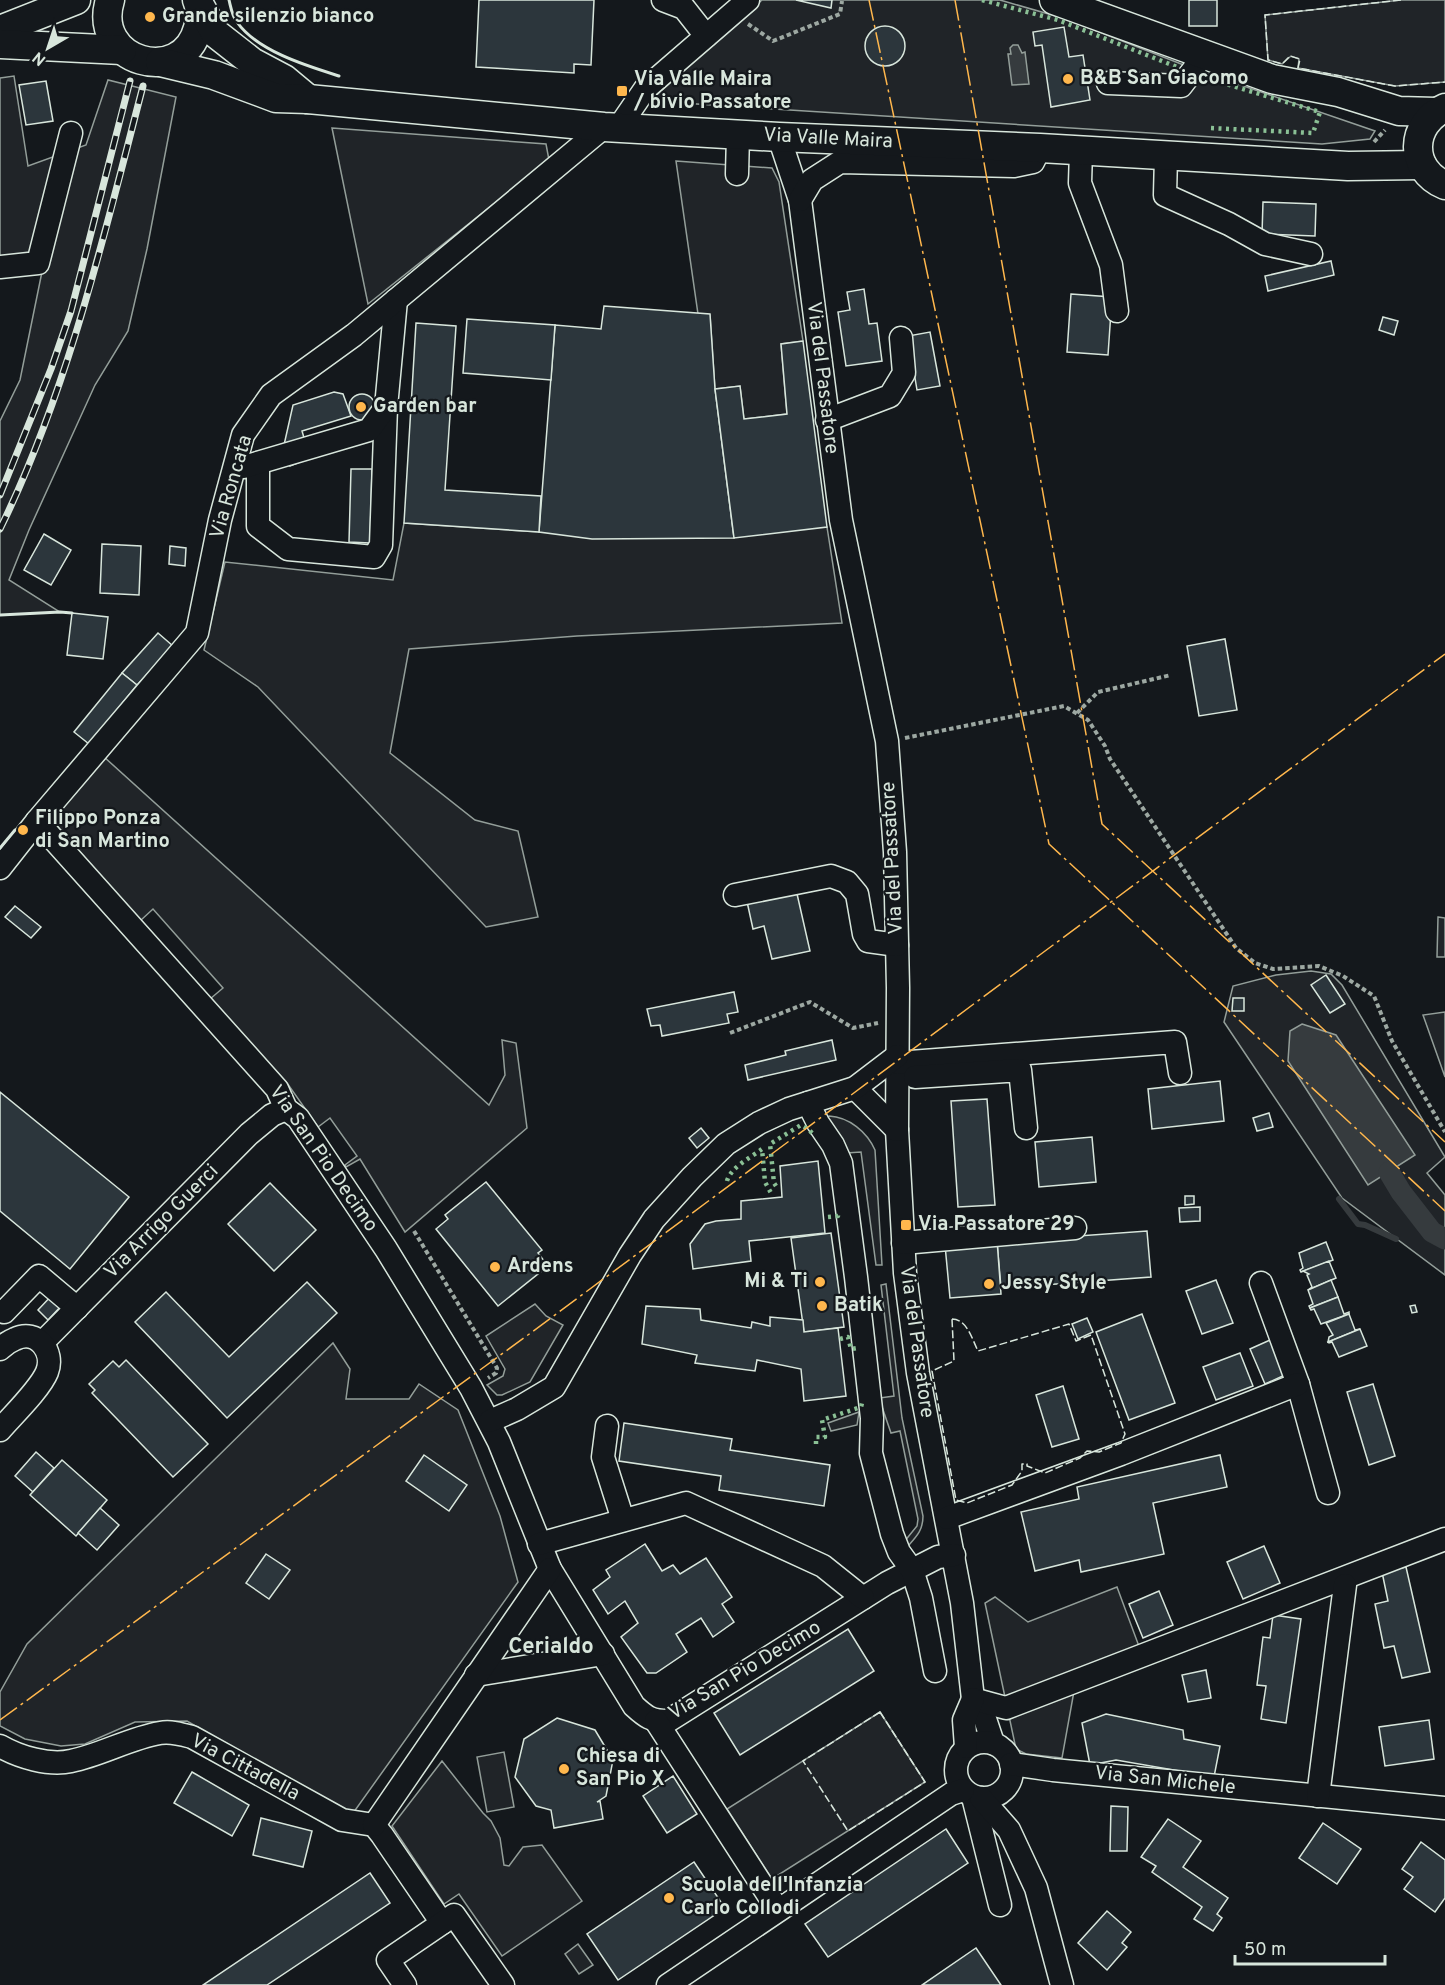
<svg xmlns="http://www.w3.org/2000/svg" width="1445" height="1985" viewBox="0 0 1445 1985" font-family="Overpass,sans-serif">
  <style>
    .green { fill: #202428; stroke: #939e99; stroke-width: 1.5 }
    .water { fill: #363b3e; stroke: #939e99; stroke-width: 1.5 }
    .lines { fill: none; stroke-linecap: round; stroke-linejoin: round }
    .stream { stroke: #363b3e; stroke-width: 6 }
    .canal { stroke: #363b3e; stroke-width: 21 }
    .building { fill: #2c363c; stroke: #d8e6dc; stroke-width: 1.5 }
    .minor-casing { stroke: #d8e6dc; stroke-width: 25 }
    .major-casing { stroke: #d8e6dc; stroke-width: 31 }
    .path { stroke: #9da8a2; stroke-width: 4; stroke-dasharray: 4.5 3; stroke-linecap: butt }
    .minor { stroke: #14181c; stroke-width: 22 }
    .major { stroke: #14181c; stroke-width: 28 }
    .rail-casing { stroke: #d8e6dc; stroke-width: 7 }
    .rail { stroke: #14181c; stroke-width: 4.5; stroke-dasharray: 14; stroke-linecap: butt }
    .hedge { stroke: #8ac095; stroke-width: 4.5; stroke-dasharray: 3 4.5; stroke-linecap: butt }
    .fence { stroke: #d8e6dc; stroke-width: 1.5; stroke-dasharray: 8 3; stroke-linecap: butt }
    .wall { stroke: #d8e6dc; stroke-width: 3 }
    .power { stroke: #ffb74d; stroke-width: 1.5; stroke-dasharray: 21 4.5 3 4.5; stroke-linecap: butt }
    .poi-dot { fill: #ffb74d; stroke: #14181c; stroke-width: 2 }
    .labels { text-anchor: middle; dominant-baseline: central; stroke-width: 4.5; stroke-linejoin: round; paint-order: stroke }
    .poi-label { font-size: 20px; font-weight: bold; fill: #d8e6dc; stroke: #14181c; text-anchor: start }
    .street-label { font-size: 20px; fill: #d8e6dc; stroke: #14181c }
    .quarter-label { font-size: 22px; font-weight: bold; fill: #d8e6dc; stroke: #14181c }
  </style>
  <rect width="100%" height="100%" fill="#14181c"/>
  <!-- green -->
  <g class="green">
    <path d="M762,0H1000L1066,19L1194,69L1375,131L1370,139L1322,144L650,101Z"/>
    <path d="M1401,0H1445V82L1395,86L1298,68L1299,59L1291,56L1282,64L1268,60L1265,15Z"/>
    <path d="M14,76L28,166L86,145L108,80L176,97L147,249L128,331L95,385L29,530L9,580L60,612L0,615V421L20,380L45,257L0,260V78Z"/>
    <path d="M332,128L546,144L549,160L368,304Z"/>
    <path d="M676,161L772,168L779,182L803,341L781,344L787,414L744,419L740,386L715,389L710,315L698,314Z"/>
    <path d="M404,523L539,532L827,527L842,623L577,636L409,649L390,753L475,820L518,831L538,917L486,927L258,687L204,650L225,562L393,580Z"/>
    <path d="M103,756L489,1105L505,1075L502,1040L516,1043L527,1128L405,1232L360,1159L346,1167L345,1165L357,1156L330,1118L318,1127L287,1083L210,999L223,988L153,909L140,921L52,820Z"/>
    <path d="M1438,917L1445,918V957H1437Z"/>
    <path d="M1311,971L1331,974L1342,985L1445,1157L1427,1173L1445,1195V1275L1342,1198L1224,1022L1233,986L1276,975Z"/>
    <path d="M1445,1012V1077L1423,1015Z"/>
    <path d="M829,1116C849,1117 867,1132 875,1150L882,1265H876L861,1152L846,1153L825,1122Z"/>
    <path d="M886,1284L902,1418L923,1516C923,1530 917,1536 908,1546L904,1542L917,1526L918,1519L900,1431L891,1433L879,1398L894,1396L881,1285Z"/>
    <path d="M535,1304L546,1316L563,1325L530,1382L502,1395H497L487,1385L503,1376L505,1369L486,1336Z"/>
    <path d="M333,1343L350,1369L346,1399H409L419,1384L458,1410L500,1516L518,1582L351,1816L187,1721L135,1722L85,1744L61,1746L25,1739L0,1726V1692L27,1644Z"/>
    <path d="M859,1412L857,1425L831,1431L828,1423Z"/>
    <path d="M1117,1587L1140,1649L1076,1680L1062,1758L1026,1754L1016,1749L985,1603L995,1597L1028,1622Z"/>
    <path d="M880,1712L925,1782L772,1879L727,1809Z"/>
    <path d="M504,1752L514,1807L487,1812L477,1757Z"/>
    <path d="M442,1761L483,1813L491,1821L500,1838L504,1865L509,1866L523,1847L542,1845L582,1901L502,1956L459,1894L444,1904L392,1826Z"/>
    <path d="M578,1944L593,1965L579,1974L565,1954Z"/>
  </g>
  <!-- water -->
  <g class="water">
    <path d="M1013,45H1018L1022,53L1025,52L1029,84L1012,85L1008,54H1011L1010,48Z"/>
    <path d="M1302,1024L1336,1035L1415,1155L1368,1185L1288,1061L1290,1031Z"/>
  </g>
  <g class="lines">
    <!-- stream -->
    <path class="stream" d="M1339,1199L1358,1224L1365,1225L1396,1239"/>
    <!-- canal -->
    <path class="canal" d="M1389,1172L1401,1192L1432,1232L1445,1239"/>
  </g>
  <!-- building -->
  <g class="building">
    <path d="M479,0H594L591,65L574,64V73L476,67Z"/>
    <path d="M796,0H832L831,8Z"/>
    <rect x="1189" y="0" width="28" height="26"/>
    <circle cx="885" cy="46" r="20"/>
    <path d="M1064,27L1069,57L1083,55L1090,100L1051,107L1042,45L1035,46L1033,32Z"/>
    <path d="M46,81L53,121L26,125L19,85Z"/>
    <path d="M1263,202L1316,204L1315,236L1262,234Z"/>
    <path d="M1331,261L1334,275L1268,291L1265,276Z"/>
    <path d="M864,289L869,324L877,323L882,361L846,366L838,312L850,310L847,292Z"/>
    <path d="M1071,294L1112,297L1108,355L1067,352Z"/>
    <path d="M604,306L710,314L715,389L734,538L592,539L539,532L555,325L601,329Z"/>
    <path d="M1383,317L1398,321L1394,335L1379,330Z"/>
    <path d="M467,319L555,325L551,380L463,373Z"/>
    <path d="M416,323L456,326L445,490L541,496L539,532L404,523Z"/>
    <path d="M930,332L940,386L917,390L908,336Z"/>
    <path d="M803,341L827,527L734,538L715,389L740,386L744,419L787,414L781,344Z"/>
    <path d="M334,392L343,394L351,416L302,431L310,458L290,466L284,445L293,405Z"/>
    <circle cx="362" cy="407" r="13"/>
    <path d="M351,469H372L370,543L349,542Z"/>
    <path d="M44,534L71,550L51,585L24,570Z"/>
    <path d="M102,544L141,546L139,595L100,593Z"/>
    <path d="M170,546L186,548L185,566L169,564Z"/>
    <path d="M72,613L108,617L103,659L67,655Z"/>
    <path d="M158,633L173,646L137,685L122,673Z"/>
    <path d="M1225,639L1237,710L1199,716L1187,646Z"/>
    <path d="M122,673L137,685L89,744L74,732Z"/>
    <path d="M795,885L810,951L772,959L764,926L753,929L746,897Z"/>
    <path d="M15,906L41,927L31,938L5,917Z"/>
    <path d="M1326,975L1345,1004L1330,1013L1311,985Z"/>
    <path d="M734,992L738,1012L727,1014L729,1023L662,1036L660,1025L651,1026L647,1009Z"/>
    <path d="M1233,998H1244V1011H1232Z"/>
    <path d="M832,1040L836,1060L748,1080L745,1065L786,1055L785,1051Z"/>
    <path d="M1220,1081L1224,1121L1152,1129L1148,1089Z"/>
    <path d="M0,1092L129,1197L70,1269L0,1211Z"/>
    <path d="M987,1099L995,1205L958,1207L951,1101Z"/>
    <path d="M1269,1113L1273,1127L1257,1131L1253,1118Z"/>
    <path d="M701,1128L709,1138L697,1148L689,1138Z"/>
    <path d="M1092,1137L1096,1182L1039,1187L1035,1142Z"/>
    <path d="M818,1161L825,1233L749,1241L751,1261L693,1269L690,1244L705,1224L716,1221L741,1219V1201L782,1197L780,1166Z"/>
    <path d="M486,1182L542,1250L538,1253L548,1266L498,1306L436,1229L448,1219L445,1215Z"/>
    <path d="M270,1183L316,1230L274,1271L228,1224Z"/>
    <path d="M1185,1196H1194V1204L1185,1205Z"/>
    <path d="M1200,1207V1221L1180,1222L1179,1208Z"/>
    <path d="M1147,1231L1151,1277L1001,1288L997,1242Z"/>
    <path d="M831,1233L844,1327L804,1332L791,1238Z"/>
    <path d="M997,1240L1001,1294L950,1298L945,1245Z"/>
    <path d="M1326,1242L1333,1260L1301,1272L1300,1270L1303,1268L1299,1253Z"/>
    <path d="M1329,1261L1336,1278L1308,1290L1312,1287L1307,1275L1309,1274L1303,1271Z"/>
    <path d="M1216,1280L1233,1323L1202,1334L1186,1291Z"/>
    <path d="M1331,1280L1338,1297L1310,1308L1309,1306L1313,1304L1308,1290Z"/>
    <path d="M307,1282L337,1313L227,1418L135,1322L166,1292L229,1357Z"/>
    <path d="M53,1294L63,1304L48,1320L38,1310Z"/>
    <path d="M1338,1297L1344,1314L1349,1312V1314L1321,1324L1314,1309L1311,1310L1310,1308Z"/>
    <path d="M1415,1305L1417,1312L1412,1313L1410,1306Z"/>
    <path d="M646,1306L700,1309L701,1320L751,1328L752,1322L770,1326V1317L803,1320L804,1332L838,1328L846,1396L804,1401L801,1369L757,1360L755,1371L695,1363L697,1355L642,1344Z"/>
    <path d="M1142,1314L1175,1403L1129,1420L1096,1332Z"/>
    <path d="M1349,1314L1355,1330L1360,1329L1328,1342L1329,1337L1333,1335L1326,1323Z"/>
    <path d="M1087,1318L1093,1332L1078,1339L1072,1324Z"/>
    <path d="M1360,1329L1367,1346L1339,1357L1332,1342L1329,1343L1328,1342Z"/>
    <path d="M1270,1340L1285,1375L1265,1384L1250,1349Z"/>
    <path d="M1240,1353L1253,1386L1216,1400L1203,1367Z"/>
    <path d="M126,1360L208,1444L173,1477L92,1393L95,1390L89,1384L113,1361L119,1367Z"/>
    <path d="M1373,1384L1395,1456L1369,1465L1347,1392Z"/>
    <path d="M1063,1386L1079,1439L1052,1447L1036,1395Z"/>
    <path d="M624,1423L732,1439L730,1450L830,1465L824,1506L719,1490L721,1476L619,1461Z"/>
    <path d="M36,1452L54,1468L33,1492L15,1476Z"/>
    <path d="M424,1455L467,1485L449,1511L406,1481Z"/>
    <path d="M1220,1455L1227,1487L1153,1503L1164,1554L1081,1572L1079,1560L1035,1571L1021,1512L1079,1499L1077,1487Z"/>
    <path d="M62,1460L107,1500L76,1536L30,1495Z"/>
    <path d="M100,1508L119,1525L97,1550L78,1533Z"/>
    <path d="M645,1544L662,1571L673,1565L680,1574L706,1558L732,1597L722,1604L734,1622L713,1637L701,1618L676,1634L687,1652L656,1673H647L621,1637L638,1623L625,1601L608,1614L593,1590L610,1577L606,1570Z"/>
    <path d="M1264,1546L1280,1583L1243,1599L1227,1562Z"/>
    <path d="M266,1554L290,1570L269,1599L246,1583Z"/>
    <path d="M1406,1567L1430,1672L1402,1678L1394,1646L1384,1648L1375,1604L1388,1601L1382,1572Z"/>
    <path d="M1159,1591L1173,1625L1143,1638L1129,1604Z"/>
    <path d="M1273,1615L1301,1619L1286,1723L1261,1719L1266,1686L1257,1685L1263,1637L1270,1638Z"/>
    <path d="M848,1629L874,1671L740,1755L714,1713Z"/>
    <path d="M1206,1670L1211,1698L1188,1702L1182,1675Z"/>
    <path d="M1106,1714L1183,1730L1184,1739L1220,1746L1214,1777L1116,1760L1090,1765L1082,1723Z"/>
    <path d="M557,1718L595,1730L613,1760L606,1796L597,1802L600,1801L603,1819L554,1828L551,1810L536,1806L515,1777L524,1739Z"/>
    <path d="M1429,1720L1434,1759L1385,1766L1379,1727Z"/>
    <path d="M192,1772L249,1805L232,1836L174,1803Z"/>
    <path d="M673,1776L697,1814L667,1833L643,1796Z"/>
    <path d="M1111,1806L1128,1807L1127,1851H1110Z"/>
    <path d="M261,1818L312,1831L303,1867L253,1855Z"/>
    <path d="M1168,1819L1201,1841L1183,1867L1228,1898L1217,1914L1222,1918L1213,1931L1194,1919L1202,1907L1152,1872L1156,1866L1141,1857Z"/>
    <path d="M1323,1823L1361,1849L1337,1884L1299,1858Z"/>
    <path d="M946,1829L968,1863L828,1957L805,1924Z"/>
    <path d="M1421,1842L1445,1860V1898L1435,1912L1404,1889L1413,1877L1402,1869Z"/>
    <path d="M694,1862L725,1908L618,1980L587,1934Z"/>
    <path d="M370,1873L390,1903L267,1985H203Z"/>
    <path d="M1107,1911L1131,1932L1122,1943L1127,1947L1107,1970L1078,1943Z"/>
    <path d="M976,1948L1001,1985H922Z"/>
  </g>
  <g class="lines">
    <!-- minor casing -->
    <g class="minor-casing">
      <g id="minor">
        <path d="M663,0L684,8L706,36"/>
        <path d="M1108,83L1181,86L1194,69L1201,53"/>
        <path d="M619,127L645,89L748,0"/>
        <path d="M779,137L800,200L841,520L887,741L895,852L898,988L897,1130L905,1273L918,1373L962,1603L973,1699L985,1719L993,1743"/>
        <path d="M1081,151L1080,183L1111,265L1117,311"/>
        <path d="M1166,156L1165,195L1229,224L1265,244L1311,254"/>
        <path d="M737,174L738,135"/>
        <path d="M800,200L812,180L840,162L1014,166L1033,162L1040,148"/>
        <path d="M0,267L38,263L71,133"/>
        <path d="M827,420L890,396L904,373L901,338"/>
        <path d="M258,463V526L288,549L374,557L381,545L386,407"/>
        <path d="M244,467L369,430L386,407L396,300"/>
        <path d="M37,821L277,1089L286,1109L298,1118L386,1249L471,1388L499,1442L550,1569L634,1706C646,1717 651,1721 668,1721L887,1583L938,1557L954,1555"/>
        <path d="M0,868L37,821L197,633L220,520L243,435L271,395L354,335L604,127"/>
        <path d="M735,895L831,876L847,882L857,894L864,934L868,941L897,945"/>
        <path d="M897,1063L1175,1042L1180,1073"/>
        <path d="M915,1077L1020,1070L1026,1128"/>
        <path d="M855,1088L897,1130"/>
        <path d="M808,1103L818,1123L833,1145L841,1163L856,1277L872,1418L871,1453L892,1534L899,1552L912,1570L921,1598L935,1671"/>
        <path d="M903,1243L1075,1228"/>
        <path d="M1261,1283L1298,1384L1328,1493"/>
        <path d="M4,1312L39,1276L77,1308"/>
        <path d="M43,1342L249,1134L272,1115L286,1109"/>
        <path d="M0,1349C4,1345 10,1341 15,1339C37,1328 55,1352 47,1372C40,1389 13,1415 0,1430"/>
        <path d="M490,1421L517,1409L554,1387L630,1255L654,1219L692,1177L726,1144L759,1123L789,1109L855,1088L897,1056"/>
        <path d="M607,1426L603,1457L623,1520"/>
        <path d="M947,1518L1121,1454L1298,1384"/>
        <path d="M539,1544L686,1503L823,1566L863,1598"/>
        <path d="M476,1675L603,1654"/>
        <path d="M973,1699L1006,1708L1445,1539"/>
        <path d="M656,1721L778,1910"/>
        <circle cx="984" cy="1770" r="28"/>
        <path d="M0,1746C19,1757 49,1766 71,1761C101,1755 130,1738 160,1733C171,1731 181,1734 192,1737L342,1820L374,1825L382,1835L442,1923"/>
        <path d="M966,1747L964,1720L973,1699"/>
        <path d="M1011,1764L1053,1770L1445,1808"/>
        <path d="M1318,1796L1345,1585"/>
        <path d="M973,1797L1000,1905"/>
        <path d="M981,1798L1009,1830L1036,1888L1062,1985"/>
        <path d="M374,1825L550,1569"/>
        <path d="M405,1985L388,1960L454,1915L503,1985"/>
        <path d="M668,1985L951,1794L963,1790"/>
      </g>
    </g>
    <!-- major casing -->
    <g class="major-casing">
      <g id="major">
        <path d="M110,0C91,62 182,88 198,28C201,19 201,9 197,0"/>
        <path d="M1054,0L1272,79L1338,92L1399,111L1436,112"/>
        <path d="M199,4L215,33L252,62L284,79L308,99"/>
        <path d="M0,30L76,0"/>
        <path d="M0,44L122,50"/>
        <path d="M160,62L214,75L276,98L308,99L604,127L779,137L1040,148L1348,166L1422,165"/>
        <path d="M1445,108C1410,123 1408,170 1445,185"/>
      </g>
    </g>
    <!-- path -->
    <g class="path">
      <path d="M748,24L773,41L840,14L842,1"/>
      <path d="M1374,142L1385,130"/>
      <path d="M1077,713L1098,692L1171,675"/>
      <path d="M905,738L1064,706L1088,720L1105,746L1110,759L1236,948L1255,963L1273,969L1319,966L1343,976L1374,996L1392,1041L1445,1132"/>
      <path d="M730,1033L810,1002L853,1028L878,1023"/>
      <path d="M414,1231L497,1368L496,1373L488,1378"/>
    </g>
    <!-- minor -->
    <use href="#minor" class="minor"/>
    <!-- major -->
    <use href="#major" class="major"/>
    <!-- rail casing -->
    <g class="rail-casing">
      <g id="rail">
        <path d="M0,495L51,369L71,311L130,81"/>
        <path d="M0,529C68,390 104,236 143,86"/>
      </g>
    </g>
    <!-- rail -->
    <use href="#rail" class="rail"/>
    <!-- hedge -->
    <g class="hedge">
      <path d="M982,0L1058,20L1177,67"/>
      <path d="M1199,76L1320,112L1313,133L1210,128"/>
      <path d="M727,1181C731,1167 750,1158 762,1149L765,1182L771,1193"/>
      <path d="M776,1186L774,1183L770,1144L801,1125L808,1129L813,1134"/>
      <path d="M828,1217L838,1216V1214"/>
      <path d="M840,1339L848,1337L851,1349L857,1348"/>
      <path d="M816,1444V1437H825L822,1420L861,1407L862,1403"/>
    </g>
    <!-- fence -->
    <g class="fence">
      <path d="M1401,0L1265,15L1268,60L1282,64L1290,56L1300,59L1298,68L1395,86L1445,82"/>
      <path d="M952,1319C967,1319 972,1339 978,1351L1069,1324L1076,1341L1091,1335L1125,1434L1121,1443L1099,1452L1087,1451L1080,1458L1045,1473L1027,1466V1464H1022V1471L1012,1485L967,1503L956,1500L932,1371L954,1361Z"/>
      <path d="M880,1712L925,1782L848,1831L803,1761Z"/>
    </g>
    <!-- wall -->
    <g class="wall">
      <path d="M229,0C231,8 232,16 237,22C257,51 307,66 339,76"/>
      <path d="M0,615L60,612L72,613"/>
      <path d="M0,848L15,830"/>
    </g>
    <!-- power -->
    <g class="power">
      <path d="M869,0L1049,844L1445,1211"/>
      <path d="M955,0L1102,824L1445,1142"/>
      <path d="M0,1720L532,1332L1445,654"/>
    </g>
  </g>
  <!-- markers -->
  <g class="poi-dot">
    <circle cx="150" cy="17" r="6"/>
    <circle cx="1068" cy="79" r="6"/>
    <rect x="616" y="85" width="12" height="12" rx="3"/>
    <circle cx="361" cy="407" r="6"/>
    <circle cx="23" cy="830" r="6"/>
    <rect x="900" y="1219" width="12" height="12" rx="3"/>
    <circle cx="495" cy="1267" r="6"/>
    <circle cx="820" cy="1282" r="6"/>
    <circle cx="989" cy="1284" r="6"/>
    <circle cx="822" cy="1306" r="6"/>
    <circle cx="564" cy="1769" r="6"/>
    <circle cx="669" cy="1898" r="6"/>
  </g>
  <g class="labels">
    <!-- poi labels -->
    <g class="poi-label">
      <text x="162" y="17">Grande silenzio bianco</text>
      <text x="1080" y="79">B&amp;B San Giacomo</text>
      <text x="634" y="80">Via Valle Maira<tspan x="634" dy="23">/ bivio Passatore</tspan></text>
      <text x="373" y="407">Garden bar</text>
      <text x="35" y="819">Filippo Ponza<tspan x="35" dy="23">di San Martino</tspan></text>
      <text x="918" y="1225">Via Passatore 29</text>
      <text x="507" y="1267">Ardens</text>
      <text x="808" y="1282" text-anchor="end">Mi &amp; Ti</text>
      <text x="1001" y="1284">Jessy Style</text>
      <text x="834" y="1306">Batik</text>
      <text x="576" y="1757">Chiesa di<tspan x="576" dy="23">San Pio X</tspan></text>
      <text x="681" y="1886">Scuola dell'Infanzia<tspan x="681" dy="23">Carlo Collodi</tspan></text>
    </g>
    <!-- street labels -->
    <g class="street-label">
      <text transform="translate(828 139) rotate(3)">Via Valle Maira</text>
      <text transform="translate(822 378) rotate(83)">Via del Passatore</text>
      <text transform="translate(232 487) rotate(-74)">Via Roncata</text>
      <text transform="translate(893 858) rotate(-93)">Via del Passatore</text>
      <text transform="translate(323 1159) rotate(55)">Via San Pio Decimo</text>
      <text transform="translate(162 1222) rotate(-45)">Via Arrigo Guerci</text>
      <text transform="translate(916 1342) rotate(82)">Via del Passatore</text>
      <text transform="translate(745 1671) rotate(-31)">Via San Pio Decimo</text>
      <text transform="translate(245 1768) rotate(28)">Via Cittadella</text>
      <text transform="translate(1165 1781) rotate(6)">Via San Michele</text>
    </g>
    <!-- quarter labels -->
    <g class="quarter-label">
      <text x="551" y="1647">Cerialdo</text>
    </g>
  </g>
  <!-- north arrow -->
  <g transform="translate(48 48) rotate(219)" stroke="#14181c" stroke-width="4.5" paint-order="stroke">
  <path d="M0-4.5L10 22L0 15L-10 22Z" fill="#d8e6dc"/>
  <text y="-9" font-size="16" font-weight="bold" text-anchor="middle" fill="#d8e6dc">N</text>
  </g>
  <!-- scale -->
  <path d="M1235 1955v9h150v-9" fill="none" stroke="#d8e6dc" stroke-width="3"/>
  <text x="1244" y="1955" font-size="18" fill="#d8e6dc" stroke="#14181c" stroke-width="4.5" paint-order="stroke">50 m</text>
</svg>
